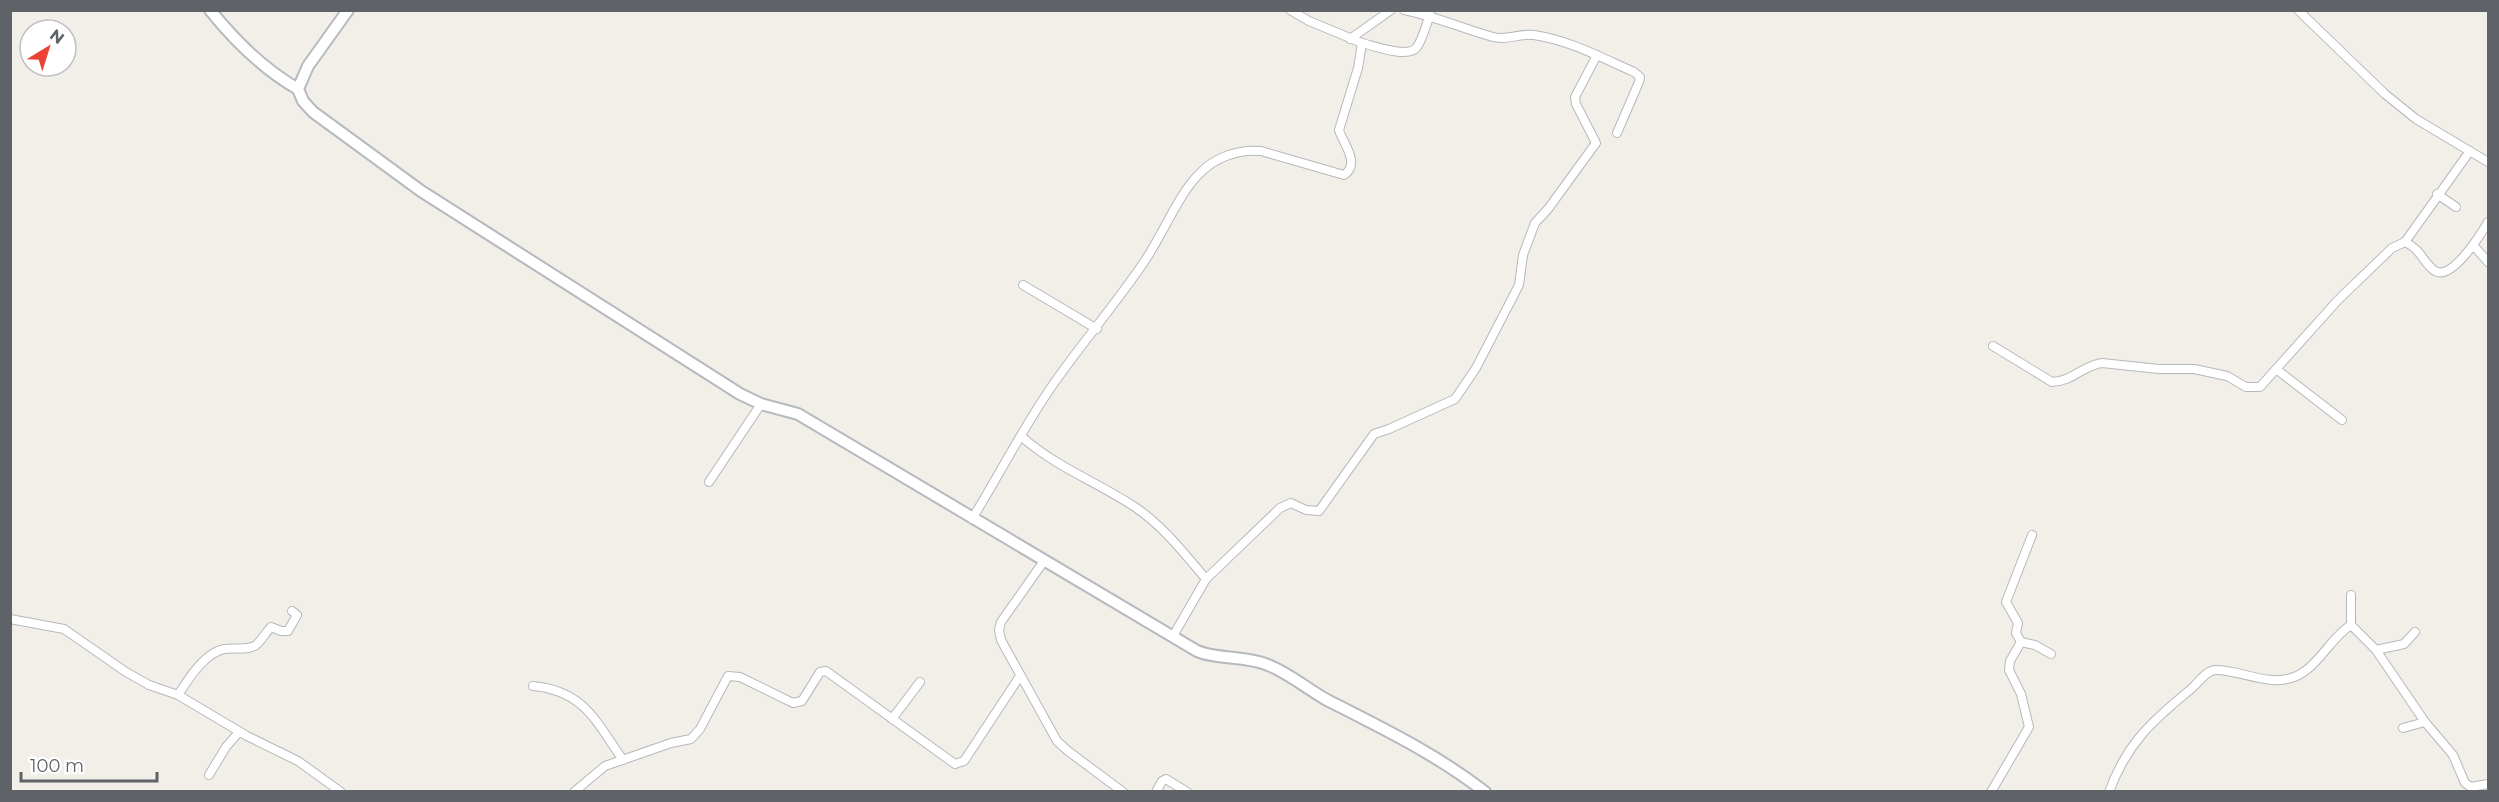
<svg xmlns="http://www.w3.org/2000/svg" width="2499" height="802" viewBox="0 0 2499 802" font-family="Montserrat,sans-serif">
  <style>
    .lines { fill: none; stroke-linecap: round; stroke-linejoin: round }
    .street-casing { stroke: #b5b8bc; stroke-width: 10 }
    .secondary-casing { stroke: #b6babf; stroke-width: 14 }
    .street { stroke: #fff; stroke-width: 8 }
    .secondary { stroke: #fff; stroke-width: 10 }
  </style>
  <rect width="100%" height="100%" fill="#f1efe8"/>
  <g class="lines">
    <!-- street casing -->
    <g class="street-casing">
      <g id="street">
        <path d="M1404,10C1435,16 1463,29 1493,37C1507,41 1519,33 1534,35C1569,40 1602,58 1634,72L1640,77L1639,82L1617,133"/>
        <path d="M2298,10L2385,94L2416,119L2488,162"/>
        <path d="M1350,39L1391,10"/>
        <path d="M1362,43C1374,46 1409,59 1417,47C1423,38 1426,25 1430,15"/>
        <path d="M2437,194L2456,207"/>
        <path d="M2405,242L2470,151"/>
        <path d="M2473,245L2488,262"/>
        <path d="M1023,285L1097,329"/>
        <path d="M1993,346L2052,382C2071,382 2084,365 2102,363L2159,369H2194L2227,376L2246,387H2260L2338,300L2392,248L2405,242C2422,250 2423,263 2435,271C2452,281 2481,234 2488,222"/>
        <path d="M2276,369L2342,420"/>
        <path d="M1022,437C1056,467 1097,482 1135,507C1164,527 1184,553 1206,579"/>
        <path d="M709,482L761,404"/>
        <path d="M972,519C999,475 1023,428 1052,386C1081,344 1115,305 1144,262C1162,236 1178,195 1199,174C1215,157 1239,149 1261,151L1344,175C1361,163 1343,144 1339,130L1358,68L1362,43L1309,21L1290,10"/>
        <path d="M1044,561L1001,622L999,630L1001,640L1057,741L1068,751L1123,792"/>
        <path d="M10,619L64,629L126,672L149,685L178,695L247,736L298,761L341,792"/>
        <path d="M2351,625V595"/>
        <path d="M1173,636L1206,579L1280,508L1291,503L1306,510L1319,511L1374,434L1389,429L1455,399L1476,368L1519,285L1523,255L1535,223L1548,209L1596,143L1576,104L1575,97L1597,55"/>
        <path d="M2021,642L2016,633L2018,623L2006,602L2032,535"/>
        <path d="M2376,650L2404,644L2415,632"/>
        <path d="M533,686C585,691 596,722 623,760"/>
        <path d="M178,695C188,680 204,653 224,649C233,647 248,651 256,645C262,640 266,632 271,627L281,631H288L297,615L292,611"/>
        <path d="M892,719L920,682"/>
        <path d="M2403,728L2425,722"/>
        <path d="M209,775L226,747L239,732"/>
        <path d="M574,792L605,766L671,743L691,739L700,729L728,676L740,677L793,703L802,701L820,672L826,671L955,764L964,761L1020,676"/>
        <path d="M1156,792L1162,781L1166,779L1187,792"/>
        <path d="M1991,792L2029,727L2021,694L2009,670L2010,661L2021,642L2035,645L2051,654"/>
        <path d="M2109,792C2127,743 2152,721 2191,689C2198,683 2206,670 2216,670C2241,670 2268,687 2294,677C2318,668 2330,638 2351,625L2376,650L2425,722L2453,755L2465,783L2471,787L2488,784"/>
      </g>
    </g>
    <!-- secondary casing -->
    <g class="secondary-casing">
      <g id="secondary">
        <path d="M210,10C235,41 263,69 298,89"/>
        <path d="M348,10L308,66L298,89L303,101L313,112L421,191L740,394L761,404L798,414L1197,651C1217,660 1244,655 1268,665C1289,673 1307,689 1327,700C1382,728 1436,754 1485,792"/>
      </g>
    </g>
    <!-- street -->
    <use href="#street" class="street"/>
    <!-- secondary -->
    <use href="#secondary" class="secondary"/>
  </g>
  <!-- border -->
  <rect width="2499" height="802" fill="none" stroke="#5f6368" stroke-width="24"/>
  <!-- north arrow -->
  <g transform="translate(48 48) rotate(38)"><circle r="28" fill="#ffffff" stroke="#bfc1c3" stroke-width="1.5"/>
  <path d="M0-4.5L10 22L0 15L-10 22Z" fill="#ea4335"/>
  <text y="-9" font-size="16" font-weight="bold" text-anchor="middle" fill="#5f6368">N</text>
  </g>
  <!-- scale -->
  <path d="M21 772v9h136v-9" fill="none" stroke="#5f6368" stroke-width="3"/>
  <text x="30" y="772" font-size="18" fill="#5f6368" stroke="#ffffff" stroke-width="4.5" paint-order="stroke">100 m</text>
</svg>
